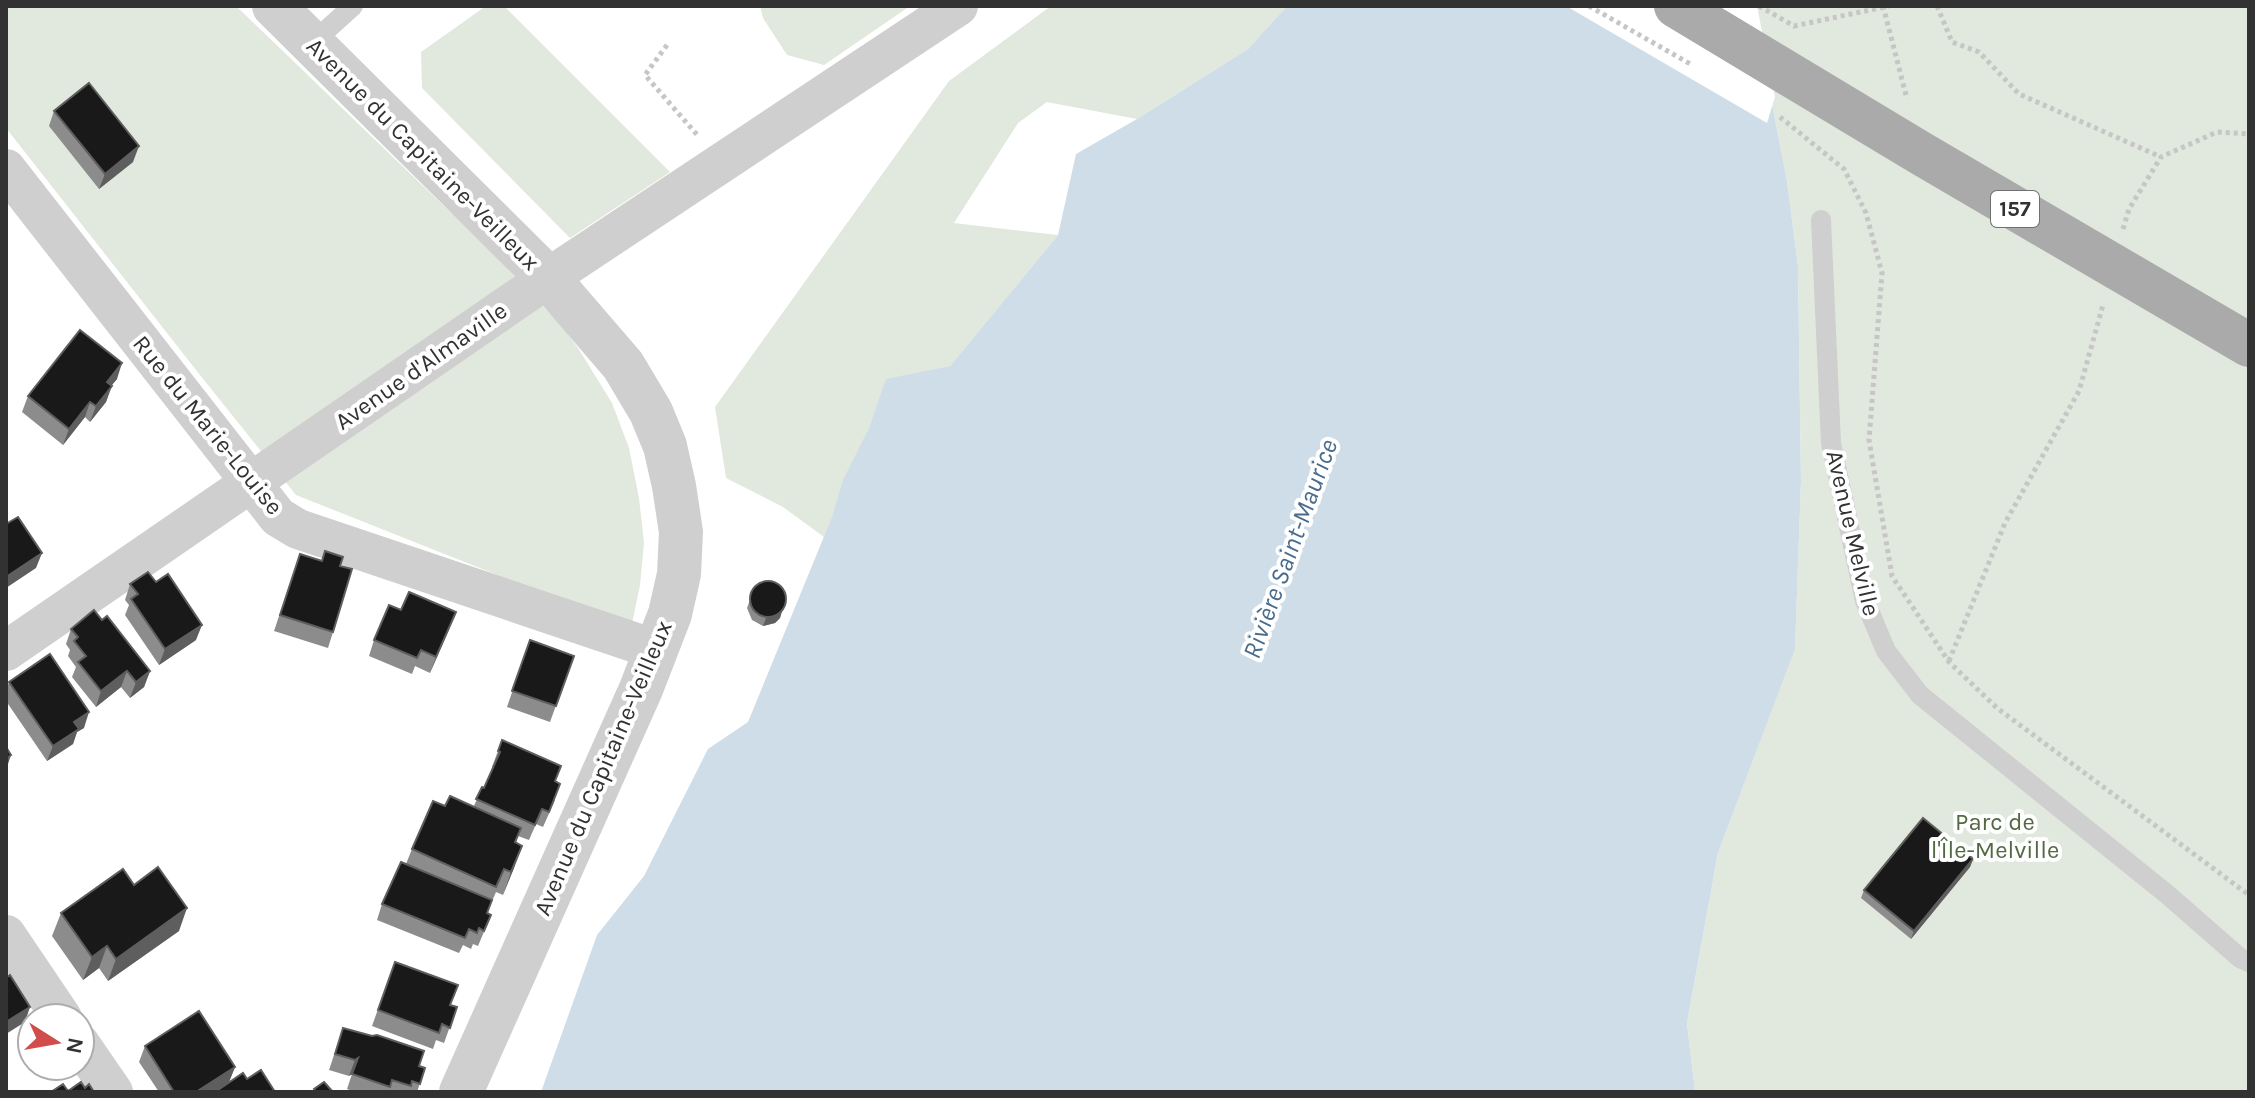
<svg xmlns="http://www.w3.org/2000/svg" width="2255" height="1098" viewBox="0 0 2255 1098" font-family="Karla,sans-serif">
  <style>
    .green { fill: #e1e8dd }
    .water { fill: #cfdde8 }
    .pier { fill: #fff }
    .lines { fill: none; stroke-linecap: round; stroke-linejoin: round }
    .path { stroke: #c6c6c6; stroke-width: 5; stroke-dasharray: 4 4; stroke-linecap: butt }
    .service { stroke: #cfcfcf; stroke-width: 20 }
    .minor { stroke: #cfcfcf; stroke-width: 40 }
    .tertiary { stroke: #cfcfcf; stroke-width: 44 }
    .primary { stroke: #aaa; stroke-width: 44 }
    .wall { fill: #8c8c8c }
    .shaded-wall { fill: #5e5e5e }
    .building { fill: #191919; stroke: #5e5e5e; stroke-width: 2 }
    .labels { text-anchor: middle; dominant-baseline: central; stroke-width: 8; stroke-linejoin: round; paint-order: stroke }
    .shield { fill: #fff; stroke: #707070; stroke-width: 2 }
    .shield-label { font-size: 22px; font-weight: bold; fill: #323232 }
    .street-label { font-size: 24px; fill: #323232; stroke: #fff }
    .park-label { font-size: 24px; fill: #536944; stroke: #fff }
    .water-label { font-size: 26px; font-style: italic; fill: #496c8c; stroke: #fff }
  </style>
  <rect width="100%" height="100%" fill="#fff"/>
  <!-- green -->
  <g class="green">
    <path d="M6,6H236L503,263L563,328L578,348L612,403L629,448L639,498L644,543L640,585L631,628L296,495L200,375L6,128Z"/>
    <path d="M486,6H504L670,172L570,238L422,88L421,52Z"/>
    <path d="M760,6H910L824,65L787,55L763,18Z"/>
    <path d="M1051,6H1287L1248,49L1137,119L1047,102L1018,123L954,223L1058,235L950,366L886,380L868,430L824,537L783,507L726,478L715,407L949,81Z"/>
    <path d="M1753,6H2249V1092H1695L1687,1023L1718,853L1795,648L1801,482L1798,266L1787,181Z"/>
  </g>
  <!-- water -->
  <path class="water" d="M1287,6H1753L1787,181L1798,266L1801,482L1795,649L1718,853L1687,1023L1695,1092H541L597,935L644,876L708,749L748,722L832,517L843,480L868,430L886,379L950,366L1058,235L1076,154L1137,119L1248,49Z"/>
  <!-- pier -->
  <path class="pier" d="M1566,6H1757L1775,97L1767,123Z"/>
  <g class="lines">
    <!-- path -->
    <g class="path">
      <path d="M1589,6L1692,65"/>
      <path d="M1759,6L1794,26L1889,6"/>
      <path d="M1883,6L1907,99"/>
      <path d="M1937,6L1952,42L1979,52L2019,94L2161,157"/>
      <path d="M667,45L645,75L699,137"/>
      <path d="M1780,117L1844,169L1866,213L1882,273L1869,440L1892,576L1949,662L1997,708L2249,895"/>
      <path d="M2123,229L2129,209L2161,157L2217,132L2249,134"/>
      <path d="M1949,661L2005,523L2079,391L2103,305"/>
    </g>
    <!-- service -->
    <g class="service">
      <path d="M312,43L353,6"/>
      <path d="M1821,220L1831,443L1865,601L1886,651L1920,695L2168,895L2240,958L2249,962"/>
    </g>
    <!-- minor -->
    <g class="minor">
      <path d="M6,169L278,517L298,529L657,650"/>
      <path d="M6,651L548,278L958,6"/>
      <path d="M6,935L62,1018"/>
      <path d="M80,1044L113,1092"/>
    </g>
    <!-- tertiary -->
    <path class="tertiary" d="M274,6L548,278L623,365L651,412L665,446L674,486L681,532L679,574L670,614L641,689L461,1092"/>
    <!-- primary -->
    <path class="primary" d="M1676,6L1922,154L2249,345"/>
  </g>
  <!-- wall -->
  <g class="wall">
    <path d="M54,111L133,162L99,189L49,126Z"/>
    <path d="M117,379L111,386L106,402L90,422L85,417L63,445L22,412L28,396Z"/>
    <path d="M300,554L340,566L333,632L328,648L274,631Z"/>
    <path d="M130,584L196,640L159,665L125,615L129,605L125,600Z"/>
    <path d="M754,589L786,600L780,618L775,623L763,626L752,620L747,608Z"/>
    <path d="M401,610L450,627L430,673L415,666L412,674L369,656L374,640Z"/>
    <path d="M102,620L150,671L144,687L130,698L121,687L96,707L72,677L76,667L68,656L70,650L66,644L71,629Z"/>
    <path d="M530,640L574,656L550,722L507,707Z"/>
    <path d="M9,682L84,728L77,732L73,744L47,761L6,701V691Z"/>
    <path d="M502,740L555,782V800L543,827L536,824L529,840L518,836L516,843L514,868L503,895L496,892L487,913L491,915L478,946L473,944L471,949L463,945L459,953L377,920L382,904L406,864L412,849L445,806H474L482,787L484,788L493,767H492Z"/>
    <path d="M1973,859L1970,867L1911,939L1861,898L1864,890Z"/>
    <path d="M134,885L179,931L108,981L99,968L83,980L52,936L61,913Z"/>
    <path d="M395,962L450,1005L457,1007L444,1043L436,1040L433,1049L372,1026Z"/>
    <path d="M343,1028L425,1068L417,1092H354L347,1089L352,1074L349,1076L329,1070Z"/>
    <path d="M145,1046L235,1067L229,1082L214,1092H159L139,1062Z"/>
  </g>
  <!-- shaded-wall -->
  <g class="shaded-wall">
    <path d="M139,146L133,162L99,189L105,174Z"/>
    <path d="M122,363L117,379L101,398L107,382Z"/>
    <path d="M112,386L106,402L90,422L96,406Z"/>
    <path d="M90,402L85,417L63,445L69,429Z"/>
    <path d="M42,553L36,568L6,588V577Z"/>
    <path d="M782,610L780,618L775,623L763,626L766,618Z"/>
    <path d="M456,612L450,627L430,673L436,657Z"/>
    <path d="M202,625L196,640L159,665L165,649Z"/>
    <path d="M127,671L121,687L96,707L101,691Z"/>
    <path d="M150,671L144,687L130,698L136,682Z"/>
    <path d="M89,712L84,728L77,732L73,744L47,761L53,746L74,722Z"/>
    <path d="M11,755L6,770V759Z"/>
    <path d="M522,846L514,868L503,895L511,872Z"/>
    <path d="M1973,859L1970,867L1911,939L1914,931Z"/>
    <path d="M187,908L179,931L108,981L116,959Z"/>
    <path d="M107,946L99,968L83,980L92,957Z"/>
    <path d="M30,1007L25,1022L6,1034V1022Z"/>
    <path d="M358,1058L352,1074L349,1076L355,1060Z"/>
    <path d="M235,1067L229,1082L214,1092H196Z"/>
  </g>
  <!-- building -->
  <g class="building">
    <path d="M89,83L139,146L105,174L54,111Z"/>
    <path d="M80,330L122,363L107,382L112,386L96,406L90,402L69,429L28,396Z"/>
    <path d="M18,517L42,553L6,577V524Z"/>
    <path d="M325,551L343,557L340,566L352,569L333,632L280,615L300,554L322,561Z"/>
    <path d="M148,572L156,582L168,574L202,625L165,649L131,599L138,594L130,584Z"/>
    <circle cx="768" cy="599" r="18"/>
    <path d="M409,592L456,612L436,657L421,650L417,658L374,640L389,605L401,610Z"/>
    <path d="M94,610L102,620L107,616L150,671L136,682L127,671L101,691L78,662L86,656L74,641L78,637L71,629Z"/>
    <path d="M530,640L574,656L556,706L512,691Z"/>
    <path d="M50,654L89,712L74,722L79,729L53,746L9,682Z"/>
    <path d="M502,740L561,766L555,781L560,784L549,812L542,809L535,825L476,799L482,787L484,788L500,752L498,751Z"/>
    <path d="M6,747L11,755L6,759Z"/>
    <path d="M450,796L521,828L515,842L522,846L511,872L504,869L496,887L412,849L433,801L445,806Z"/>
    <path d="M1923,818L1973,859L1914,931L1864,890Z"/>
    <path d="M401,862L492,900L487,913L491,915L484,931L479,928L477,933L469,929L465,938L382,904Z"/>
    <path d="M158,867L187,908L116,959L107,946L92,957L61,913L123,869L134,885Z"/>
    <path d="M395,962L458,985L450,1005L457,1007L450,1028L442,1024L439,1033L378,1010Z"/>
    <path d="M10,975L30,1007L6,1022V978Z"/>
    <path d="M199,1011L235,1067L196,1092H174L145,1046Z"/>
    <path d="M343,1028L372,1036L377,1035L424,1051L419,1066L425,1068L420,1084L412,1081L411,1086L392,1080L390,1087L352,1074L358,1058L355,1060L335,1054Z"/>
    <path d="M261,1070L275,1092H215L243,1073L247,1079Z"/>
    <path d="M81,1082L85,1088L89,1084L94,1092H51L63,1084L68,1091Z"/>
    <path d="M324,1082L333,1092H316L314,1089Z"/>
  </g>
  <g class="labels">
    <!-- shield labels -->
    <rect class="shield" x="1991" y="191" width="48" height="36" rx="6"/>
    <g class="shield-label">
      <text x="2015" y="209">157</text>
    </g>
    <!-- street labels -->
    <g class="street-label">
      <text transform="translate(423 154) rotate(45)">Avenue du Capitaine-Veilleux</text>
      <text transform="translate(421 366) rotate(-35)">Avenue d'Almaville</text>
      <text transform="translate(208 425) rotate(51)">Rue du Marie-Louise</text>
      <text transform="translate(1853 533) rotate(77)">Avenue Melville</text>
      <text transform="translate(603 768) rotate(-67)">Avenue du Capitaine-Veilleux</text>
    </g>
    <!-- park labels -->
    <g class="park-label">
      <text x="1995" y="822">Parc de<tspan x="1995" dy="28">l'Île-Melville</tspan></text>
    </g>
    <!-- water labels -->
    <g class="water-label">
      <text transform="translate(1290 549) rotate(-70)">Rivière Saint-Maurice</text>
    </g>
  </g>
  <!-- border -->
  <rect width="2255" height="1098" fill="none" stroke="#323232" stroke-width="16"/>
  <!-- north arrow -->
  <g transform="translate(56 1042) rotate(101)"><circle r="38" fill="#ffffff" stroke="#adadad" stroke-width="2"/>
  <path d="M0-6L14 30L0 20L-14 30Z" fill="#d14d4c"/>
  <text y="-12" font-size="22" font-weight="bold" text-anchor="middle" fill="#323232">N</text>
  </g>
</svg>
